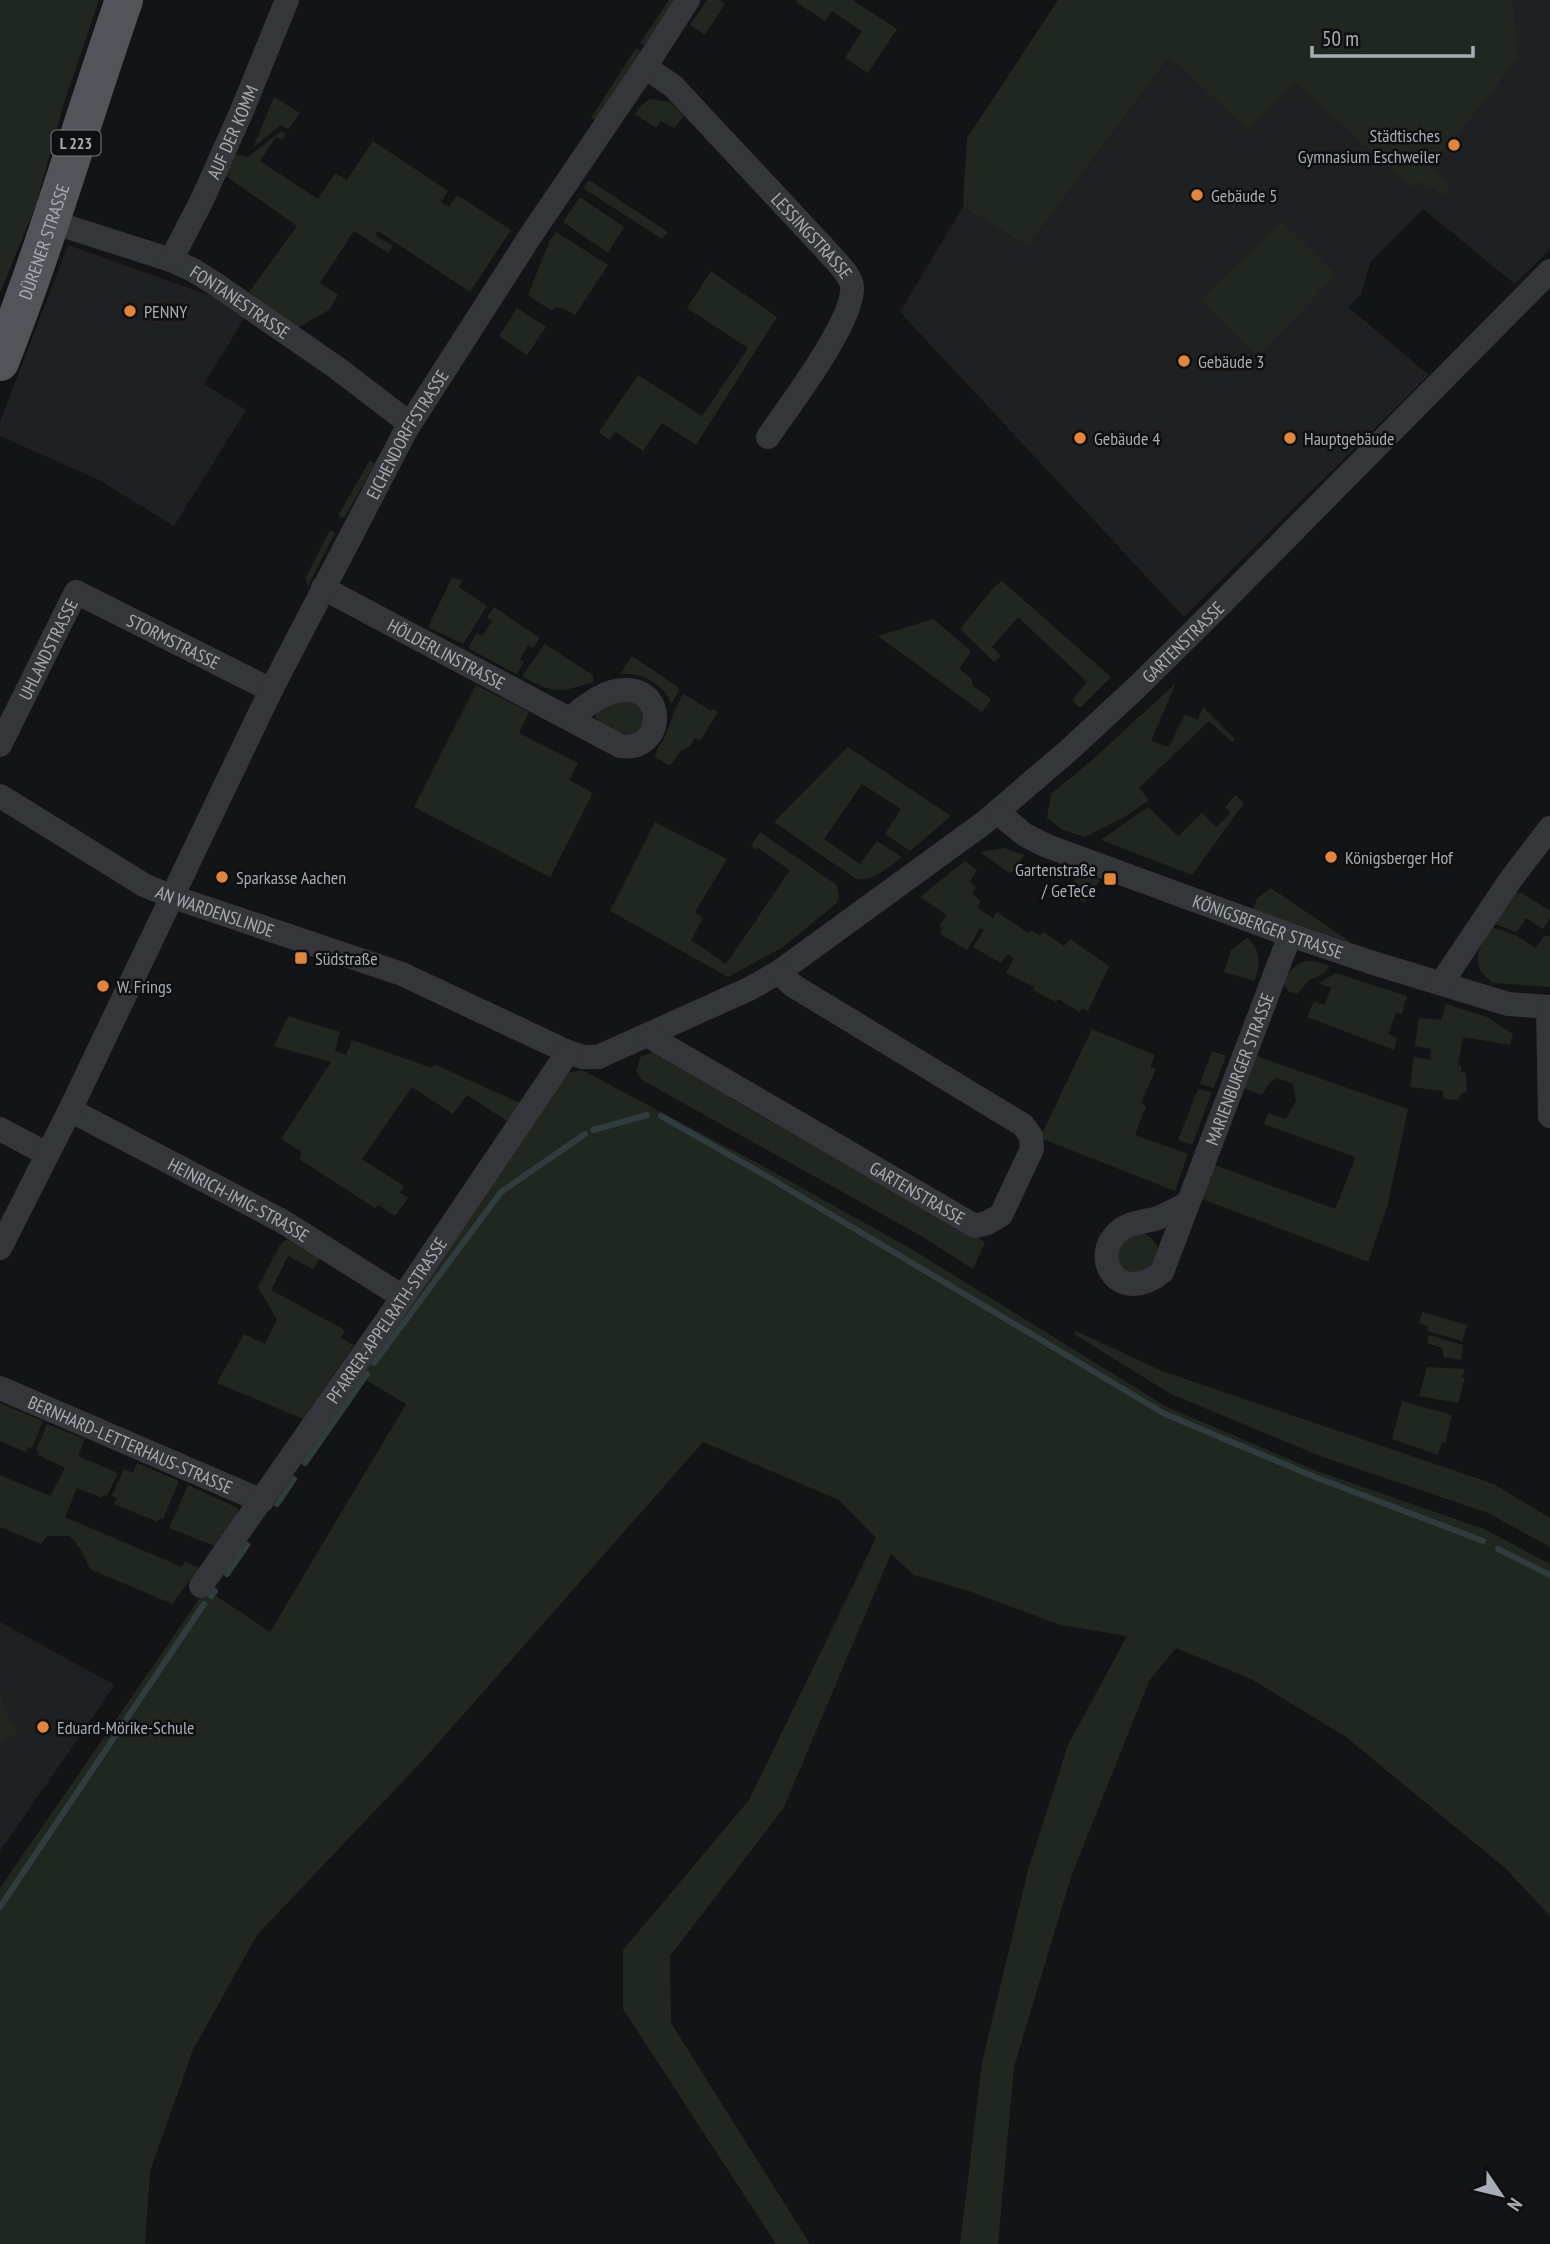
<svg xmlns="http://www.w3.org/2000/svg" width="1550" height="2244" viewBox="0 0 1550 2244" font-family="'PT Sans Narrow',sans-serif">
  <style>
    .built { fill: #1f2022 }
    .green { fill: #202720 }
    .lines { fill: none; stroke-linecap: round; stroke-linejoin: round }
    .stream { stroke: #303c3e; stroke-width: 6 }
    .minor { stroke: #353639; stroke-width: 24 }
    .primary { stroke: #515458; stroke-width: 38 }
    .poi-dot { fill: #e3863d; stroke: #0e0f10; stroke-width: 2.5 }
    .labels { text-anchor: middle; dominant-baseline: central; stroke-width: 5; stroke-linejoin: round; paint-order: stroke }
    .shield { fill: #0e0f10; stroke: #787e83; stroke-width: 2 }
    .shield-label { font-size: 16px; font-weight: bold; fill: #a6adb4 }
    .street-label { font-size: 18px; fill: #a6adb4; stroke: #0e0f10 }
    .poi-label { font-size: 18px; fill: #a6adb4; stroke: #0e0f10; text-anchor: start }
  </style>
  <rect width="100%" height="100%" fill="#131415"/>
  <!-- built -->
  <g class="built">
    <path d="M1210,0H1550V249L1515,284L1423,209L1371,261L1361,294L1348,307L1429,375L1184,617L900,312L963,207L1028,246L1165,64Z"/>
    <path d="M68,245L214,297L245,317L204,384L246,410L174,526L99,480L0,436V422Z"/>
    <path d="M0,1622L115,1685L0,1851Z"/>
  </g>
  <!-- green -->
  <g class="green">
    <path d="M0,0H99L64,103L36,205L0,293Z"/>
    <path d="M669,0H675L645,45L640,43Z"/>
    <path d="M707,0H719L725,4L705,35L690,25Z"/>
    <path d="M797,0H852L897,29L868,73L845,58L862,31L832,11L825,21L796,2Z"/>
    <path d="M1058,0H1512L1518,57L1474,114L1430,167L1450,187L1442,196L1433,187L1429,190L1420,181L1412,188L1295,82L1248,130L1170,57L1028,246L963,207L967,138Z"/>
    <path d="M636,48L642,52L597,120L591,118Z"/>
    <path d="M274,97L300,113L289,129L280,125L253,148Z"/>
    <path d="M650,99L670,102L684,116L674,128L661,121L656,128L635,114L641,106Z"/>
    <path d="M281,131L286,134L282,140L276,137L260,161L318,199L335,173L347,180L373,141L448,191L441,202L449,207L457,195L511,230L470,292L378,231L375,235L393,246L388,253L354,231L320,283L338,295L329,310L297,328L249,292L297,226L220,172L229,153L248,157Z"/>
    <path d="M589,180L668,232L662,239L583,188Z"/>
    <path d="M580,197L624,227L608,253L563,222Z"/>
    <path d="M1282,222L1336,275L1258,357L1200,300Z"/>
    <path d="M556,232L608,265L575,315L564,309L556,307L552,311L528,295L550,240Z"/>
    <path d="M711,271L777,317L696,445L662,423L643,451L616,432L609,440L599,432L638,375L702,416L748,348L687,308Z"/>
    <path d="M517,308L546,327L527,355L499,336Z"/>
    <path d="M370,460L375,464L344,518L338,516Z"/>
    <path d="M330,530L335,533L307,588L306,577Z"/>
    <path d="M452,578L462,580L459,587L487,606L463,644L428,627Z"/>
    <path d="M1002,581L1111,677L1080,708L1072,700L1087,682L1018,617L992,647L1001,656L994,662L960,629L994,587Z"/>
    <path d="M494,607L540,638L533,648L528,645L520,659L524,662L516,674L468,648L477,633L482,636L492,621L487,617Z"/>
    <path d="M933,619L971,651L959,669L971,678L973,686L991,699L982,712L878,636Z"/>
    <path d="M545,644L593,675V682C559,693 553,694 522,676Z"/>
    <path d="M632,656L678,687L679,691L671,704C664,683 640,672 620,674Z"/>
    <path d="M1176,683L1151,741L1169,747L1185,714L1198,720L1203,707L1235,739L1232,742L1209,721L1139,788L1149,800L1123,818L1085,837L1063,830L1047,818L1051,794L1091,761Z"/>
    <path d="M476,685L529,712L519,733L578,763L569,780L593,793L550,877L414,807Z"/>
    <path d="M684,694L711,711L713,709L718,712L700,741L695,738L689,747L681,751L670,766L655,757C656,748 662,744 665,736C673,719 672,711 684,694Z"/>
    <path d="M614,701L640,703L647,719L637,733C621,736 605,731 595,717L597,712Z"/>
    <path d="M848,747L951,816L910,851L885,834L901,809L862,784L824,839L860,864L877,841L902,857C888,867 874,882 856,879L774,822Z"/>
    <path d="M1235,795L1244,803L1192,875L1101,840L1148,807L1178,836L1202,813L1216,827L1231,813L1225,807Z"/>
    <path d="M655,822L727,859L695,912L703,918L691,940L726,964L790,870L758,848L756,850L751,846L760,832L837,885L839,897L837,903L783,947L728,977L610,911Z"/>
    <path d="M1004,848L1024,855L1013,872L1009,873L980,852Z"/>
    <path d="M965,861L977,870L970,882L976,887L972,894L981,901L977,908L993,918L997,912L1028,933L1031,930L1040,936L1043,932L1064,946L1070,939L1109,966L1088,1011L1082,1008L1080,1012L1058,999L1056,1002L1033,990L1034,987L1006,973L1014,958L1008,954L1001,963L973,947L984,930L980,928L967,950L940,934L942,928L939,926L947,915L920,897Z"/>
    <path d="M1080,873L1100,880L1085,903L1067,891Z"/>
    <path d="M1271,888L1349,941V942L1253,910L1257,898Z"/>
    <path d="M1514,893H1522L1550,911V918L1543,929L1526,918L1517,932L1495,924Z"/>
    <path d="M1492,927L1515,935L1536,948L1544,936H1550V987L1493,983C1468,965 1478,948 1492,927Z"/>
    <path d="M1247,938C1261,949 1261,965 1254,981L1224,972L1231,950Z"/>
    <path d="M1315,961L1329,966L1324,973L1308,981L1298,994L1289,992L1284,984C1290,968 1297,960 1315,961Z"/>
    <path d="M1336,973L1407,996L1402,1014L1396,1013L1388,1034L1397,1038L1394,1050L1307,1017L1314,1001L1324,1005L1331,988L1319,983Z"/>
    <path d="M1446,1004L1487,1017L1513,1034L1510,1045L1463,1037L1458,1065L1461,1066V1072L1466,1073L1467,1091L1460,1095L1458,1100L1443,1098V1091L1410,1087L1414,1057L1433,1060L1430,1059L1431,1049L1415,1046L1419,1018L1441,1020Z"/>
    <path d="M288,1016L340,1032L335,1051L346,1055L352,1040L432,1068L434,1064L520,1103L507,1121L467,1095L453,1114L412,1087L362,1159L404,1186L400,1193L408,1198L395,1216L378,1205L375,1208L299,1159L302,1152L281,1139L331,1062L274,1046Z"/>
    <path d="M1092,1029L1155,1055L1150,1067L1156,1069L1141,1103L1146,1106L1135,1135L1188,1154L1175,1191L1040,1138Z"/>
    <path d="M662,1050L733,1091L730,1098L985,1242L973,1269L923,1237L642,1080L636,1071L641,1056Z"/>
    <path d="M1212,1051L1226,1056L1214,1088L1200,1084Z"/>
    <path d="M1256,1056L1408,1109L1388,1204L1368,1262L1202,1199L1215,1165L1335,1209L1354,1162L1355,1157L1264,1124L1268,1113L1286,1119L1296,1101L1293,1084L1277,1078L1269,1083L1262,1095L1244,1088Z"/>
    <path d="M582,1070L770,1170L913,1250L1167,1407L1317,1471L1484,1529L1550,1564V1916L1505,1868L1346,1737L1251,1679L1176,1648L1149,1681L1071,1877L1014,2067L998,2244H960L982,2063L1028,1870L1068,1745L1127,1636L1060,1625L969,1591L914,1575L891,1554L783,1809L670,1956L671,2023L810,2244H776L623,2009V1950L749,1800L876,1538L839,1500L703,1442L425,1758L257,1935L193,2050L150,2171L145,2244H0V1888L206,1589L270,1632L406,1404L357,1375L566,1073Z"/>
    <path d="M1198,1089L1212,1092L1192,1145L1178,1140Z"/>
    <path d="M1142,1233C1155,1238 1161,1248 1158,1262L1136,1277L1118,1266C1117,1240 1117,1240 1142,1233Z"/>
    <path d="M293,1239L321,1257L313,1269L288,1256L271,1290L345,1330L341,1338L354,1345L303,1419L217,1383L244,1334L265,1344L277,1320L258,1287L280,1245L285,1240Z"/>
    <path d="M1422,1312L1467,1325L1462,1341L1427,1331L1428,1326L1419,1323Z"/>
    <path d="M1076,1331L1162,1371L1494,1484L1550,1518V1547L1488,1513L1320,1456L1171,1394L1074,1334Z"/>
    <path d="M1429,1335L1463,1345L1461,1360L1444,1357L1442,1348L1427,1343Z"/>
    <path d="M1427,1367L1465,1369L1462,1377L1465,1378L1458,1403L1419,1396Z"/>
    <path d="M1402,1401L1452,1415L1445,1443H1442L1438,1455L1392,1439Z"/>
    <path d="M0,1403L43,1421L32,1448L28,1447L25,1452L0,1441Z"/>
    <path d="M47,1424L85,1439L78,1456L118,1473L107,1496L104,1495L102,1498L77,1488L65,1517L182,1567L185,1561L199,1568L172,1604L90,1569L81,1550L70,1536H47L41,1544L0,1527V1475L50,1496L65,1468L38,1455L39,1451L36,1450Z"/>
    <path d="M137,1463L179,1481L163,1519L160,1518L158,1522L114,1504L117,1498L112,1496L124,1469L133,1473Z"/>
    <path d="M188,1485L238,1508V1514L217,1547L169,1528Z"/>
    <path d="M0,1692L2,1705L17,1731L15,1735L0,1743Z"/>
  </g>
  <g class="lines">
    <!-- stream -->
    <g class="stream">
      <path d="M661,1116L768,1177L1165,1414L1315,1477L1483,1541"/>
      <path d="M593,1130L647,1115"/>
      <path d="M374,1363L501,1192L585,1134"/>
      <path d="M305,1463L367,1374"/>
      <path d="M277,1504L294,1479"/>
      <path d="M1498,1549L1550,1575"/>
      <path d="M227,1574L247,1545"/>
      <path d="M211,1596L215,1591"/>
      <path d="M0,1907L204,1604"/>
    </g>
    <!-- minor -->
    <g class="minor">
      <path id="s1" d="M645,67L673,86L827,251C835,261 850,273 852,286C855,320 789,406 768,437"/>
      <path id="s2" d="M52,222L171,260L193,270L217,285L337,368L409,423"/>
      <path id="s3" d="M171,260L202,200L241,113L287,0"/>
      <path id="s4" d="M323,588L620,746C664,753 668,688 624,690C604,690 585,707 570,718"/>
      <path id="s5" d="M0,745L76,592L271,690"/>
      <path id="s6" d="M0,796L144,885L173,897L402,974L568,1052L583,1057H598L749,989L779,972L985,822L1069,750L1136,688L1212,613L1550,271"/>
      <path id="s7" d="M997,812L1025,835L1047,846L1290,935L1370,962L1508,1004L1550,1007"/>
      <path d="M1442,982L1511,879L1550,828"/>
      <path d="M1548,1007L1550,1116"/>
      <path id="s8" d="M647,1035L975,1226L987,1223L1001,1215L1032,1149L1031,1136L1023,1125L792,985L779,972"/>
      <path id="s9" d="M70,1110L282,1221L403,1297"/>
      <path d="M0,1129L47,1154"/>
      <path id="s10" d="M1188,1203C1178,1208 1168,1214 1158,1218C1145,1222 1128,1222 1118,1232C1089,1257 1119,1307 1162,1272L1290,935"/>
      <path id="s11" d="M0,1248L70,1110L271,690L406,430L531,235L645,67L688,0"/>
      <path id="s12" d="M0,1388L262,1501"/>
      <path id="s13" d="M201,1586L403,1297L568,1052"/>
    </g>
    <!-- primary -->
    <path class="primary" id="s14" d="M0,362C47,243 82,121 124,0"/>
  </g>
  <!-- markers -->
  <g class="poi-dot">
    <circle cx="1454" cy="145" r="7"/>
    <circle cx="1197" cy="195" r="7"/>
    <circle cx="130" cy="311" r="7"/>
    <circle cx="1184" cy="361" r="7"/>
    <circle cx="1080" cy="438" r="7"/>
    <circle cx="1290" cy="438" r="7"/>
    <circle cx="1331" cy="857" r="7"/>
    <circle cx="222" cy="877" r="7"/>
    <rect x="1103" y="872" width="14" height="14" rx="3.5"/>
    <rect x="294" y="951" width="14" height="14" rx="3.5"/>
    <circle cx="103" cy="986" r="7"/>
    <circle cx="43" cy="1727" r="7"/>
  </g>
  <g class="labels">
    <!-- shield labels -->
    <rect class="shield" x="51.5" y="130.5" width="49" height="25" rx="5"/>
    <g class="shield-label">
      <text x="76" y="143">L 223</text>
    </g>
    <!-- street labels -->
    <g class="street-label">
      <text stroke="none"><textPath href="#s3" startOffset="142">AUF DER KOMM</textPath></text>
      <text stroke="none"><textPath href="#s1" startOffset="238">LESSINGSTRASSE</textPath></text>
      <text stroke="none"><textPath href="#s14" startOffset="128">DÜRENER STRASSE</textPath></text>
      <text stroke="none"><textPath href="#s2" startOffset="206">FONTANESTRASSE</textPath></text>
      <text stroke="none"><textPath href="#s11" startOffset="910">EICHENDORFFSTRASSE</textPath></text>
      <text stroke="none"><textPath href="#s5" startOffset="280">STORMSTRASSE</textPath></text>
      <text stroke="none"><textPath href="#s6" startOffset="1379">GARTENSTRASSE</textPath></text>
      <text stroke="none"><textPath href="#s5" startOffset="107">UHLANDSTRASSE</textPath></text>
      <text stroke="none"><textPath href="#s4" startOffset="140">HÖLDERLINSTRASSE</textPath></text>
      <text stroke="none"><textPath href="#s6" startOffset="245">AN WARDENSLINDE</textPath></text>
      <text stroke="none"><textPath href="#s7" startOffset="296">KÖNIGSBERGER STRASSE</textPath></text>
      <text stroke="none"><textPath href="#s10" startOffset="396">MARIENBURGER STRASSE</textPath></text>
      <text stroke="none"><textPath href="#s8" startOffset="313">GARTENSTRASSE</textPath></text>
      <text stroke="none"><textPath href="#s9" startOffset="191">HEINRICH-IMIG-STRASSE</textPath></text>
      <text stroke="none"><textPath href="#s13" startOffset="324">PFARRER-APPELRATH-STRASSE</textPath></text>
      <text stroke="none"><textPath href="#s12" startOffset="142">BERNHARD-LETTERHAUS-STRASSE</textPath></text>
    </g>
    <!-- poi labels -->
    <g class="poi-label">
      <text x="1440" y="135" text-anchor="end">Städtisches<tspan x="1440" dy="21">Gymnasium Eschweiler</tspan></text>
      <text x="1211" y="195">Gebäude 5</text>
      <text x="144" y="311">PENNY</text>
      <text x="1198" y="361">Gebäude 3</text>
      <text x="1094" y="438">Gebäude 4</text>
      <text x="1304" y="438">Hauptgebäude</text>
      <text x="1345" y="857">Königsberger Hof</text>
      <text x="1096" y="869" text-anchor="end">Gartenstraße<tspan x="1096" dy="21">/ GeTeCe</tspan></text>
      <text x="236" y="877">Sparkasse Aachen</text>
      <text x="315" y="958">Südstraße</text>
      <text x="117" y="986">W. Frings</text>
      <text x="57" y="1727">Eduard-Mörike-Schule</text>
    </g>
  </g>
  <!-- north arrow -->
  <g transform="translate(1501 2195) rotate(125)" stroke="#0e0f10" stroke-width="5" paint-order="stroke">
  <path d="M0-5L12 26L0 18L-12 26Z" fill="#a6adb4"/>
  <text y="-10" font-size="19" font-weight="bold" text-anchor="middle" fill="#a6adb4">N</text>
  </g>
  <!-- scale -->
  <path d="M1312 46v10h161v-10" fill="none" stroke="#a6adb4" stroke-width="3.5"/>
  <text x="1322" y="46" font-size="21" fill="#a6adb4" stroke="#0e0f10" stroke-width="5" paint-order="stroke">50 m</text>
</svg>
